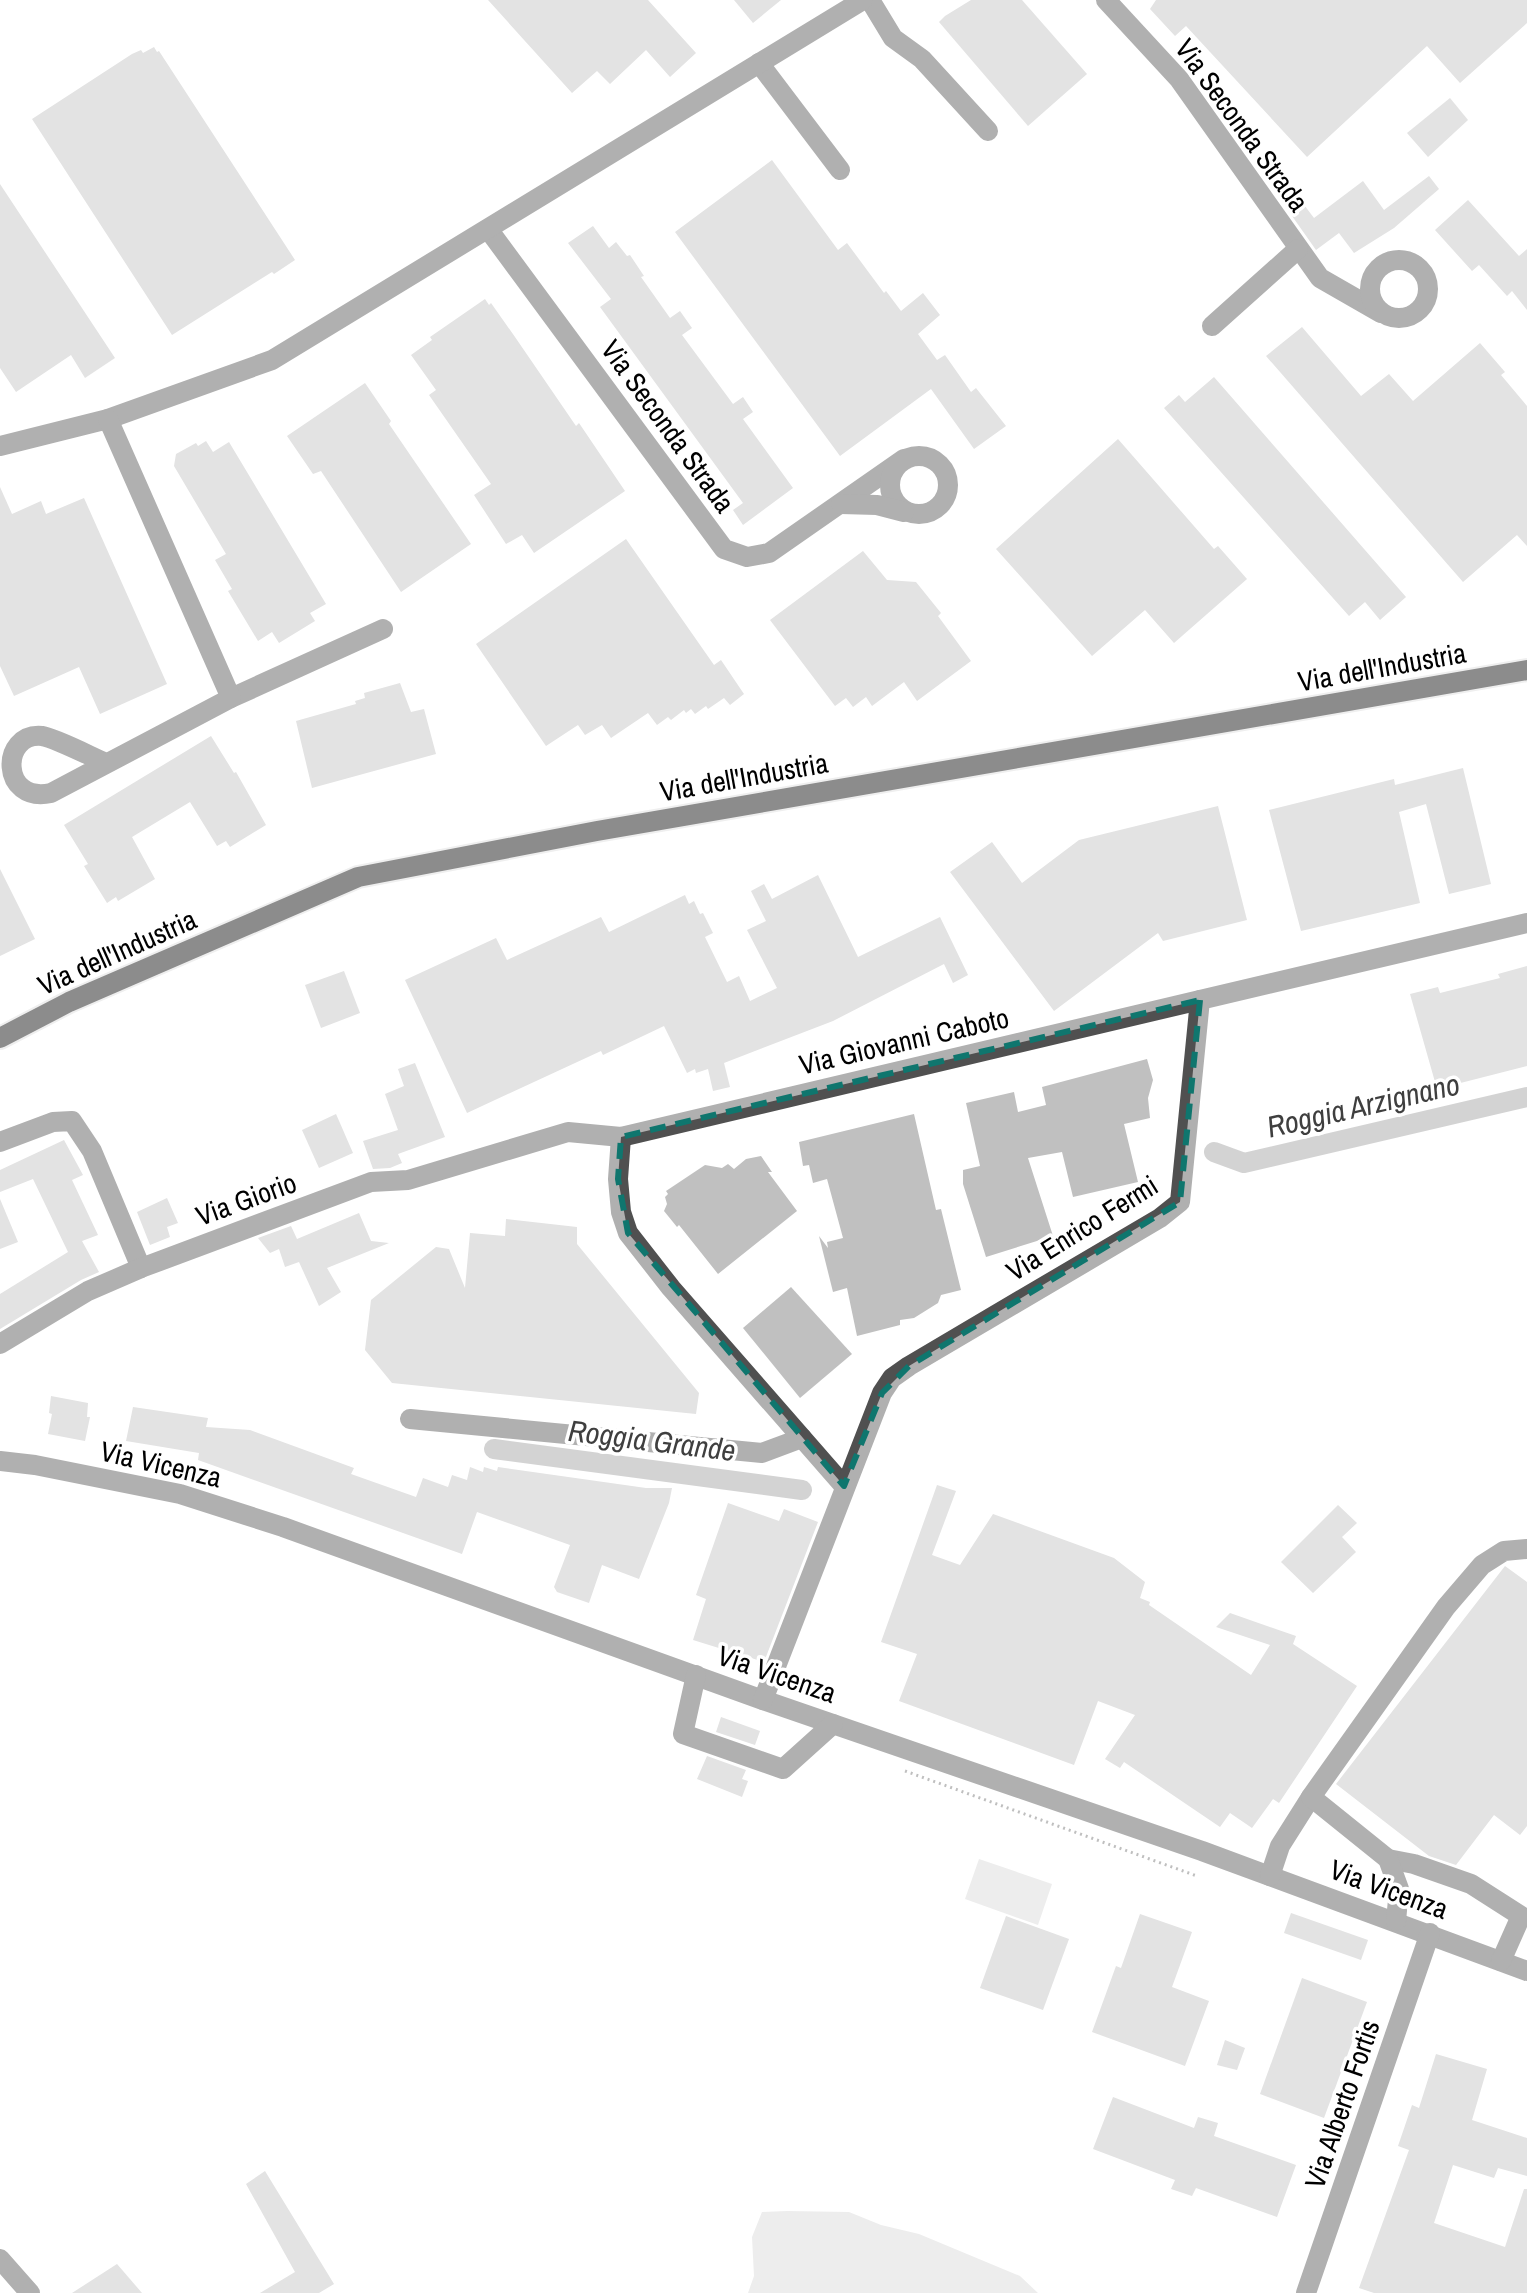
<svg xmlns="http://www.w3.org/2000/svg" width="1527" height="2293" viewBox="0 0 1527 2293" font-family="'Archivo Narrow',sans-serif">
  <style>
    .green { fill: #d7d7d7 }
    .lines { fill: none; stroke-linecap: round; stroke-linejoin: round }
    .canal { stroke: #9e9e9e; stroke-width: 20 }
    .building { fill: #c0c0c0 }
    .major-casing { stroke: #dbdbdb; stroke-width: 24 }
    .path { stroke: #727272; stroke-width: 3; stroke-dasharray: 2 4; stroke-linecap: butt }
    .minor { stroke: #505050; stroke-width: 20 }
    .major { stroke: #000; stroke-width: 20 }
    .marked { fill: none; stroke: #0f766e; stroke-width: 6; stroke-dasharray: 16 10; stroke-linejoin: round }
    .labels { text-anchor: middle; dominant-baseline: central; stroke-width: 7; stroke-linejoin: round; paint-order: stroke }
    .street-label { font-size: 28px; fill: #000; stroke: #fff }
    .water-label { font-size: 30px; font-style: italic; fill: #3f3f3f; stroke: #fff }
  </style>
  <rect width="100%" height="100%" fill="#fff"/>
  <!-- green -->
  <g class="green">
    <path d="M979,1859L1052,1884L1038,1925L965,1899Z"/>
    <path d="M787,2211L849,2212L881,2225L919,2234L1020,2276L1038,2293H748L754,2276L752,2237L762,2212Z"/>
  </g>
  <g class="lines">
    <!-- canal -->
    <g class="canal">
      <path d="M1214,1152L1244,1163L1527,1097"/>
      <path d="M494,1449L802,1490"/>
    </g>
  </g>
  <!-- building -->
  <g class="building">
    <path d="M488,0H648L696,53L670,77L646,50L610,84L597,71L572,93Z"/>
    <path d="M734,0H781L753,23Z"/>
    <path d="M971,0H1022L1087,74L1028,126L939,22L945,16Z"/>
    <path d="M1156,0H1527V23L1460,83L1427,46L1307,157L1186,26L1175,36L1150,9Z"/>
    <path d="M154,47L157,52L159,51L295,260L274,274L272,272L172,335L32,119L132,54L141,50L143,53Z"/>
    <path d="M1450,98L1468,120L1428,157L1407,133Z"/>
    <path d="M772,160L838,250L847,243L884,293L886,291L901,311L923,293L940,315L918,334L937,360L945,355L971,392L976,388L1006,426L974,449L931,389L840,456L675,232Z"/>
    <path d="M1429,176L1439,189L1394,228L1354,253L1339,233L1316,250L1285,206L1298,197L1314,218L1363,181L1384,210Z"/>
    <path d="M0,184L115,358L85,378L71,355L16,392L0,368Z"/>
    <path d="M1468,200L1519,256L1527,249V310L1512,291L1507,296L1479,265L1472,271L1435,230Z"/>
    <path d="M593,226L609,248L616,242L627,256L630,255L644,276L641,277L670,318L680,311L692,328L682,335L733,404L743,397L753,412L743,419L793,488L743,525L733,510L743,503L600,307L611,299L568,243Z"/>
    <path d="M485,299L489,305L491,303L515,337L576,426L579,423L625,491L534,553L522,535L506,544L474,495L491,484L429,395L436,390L411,355L432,340L430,337Z"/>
    <path d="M1302,327L1361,396L1389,374L1413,401L1480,343L1505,372L1501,375L1527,406V546L1517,535L1463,582L1266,356Z"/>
    <path d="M1214,377L1406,597L1380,620L1365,602L1349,616L1164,408L1179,395L1185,402Z"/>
    <path d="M365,383L391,421L389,424L471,544L401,592L321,471L313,474L287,436Z"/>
    <path d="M1118,439L1214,549L1218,546L1247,579L1174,643L1145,610L1092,656L996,549Z"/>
    <path d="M206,441L213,452L229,442L326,604L310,613L315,621L279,643L272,632L258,641L228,591L232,589L215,560L226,554L174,466L176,454L196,443L198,446Z"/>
    <path d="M0,487L12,514L41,501L46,514L84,498L167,684L100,714L79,667L14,696L0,666Z"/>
    <path d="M626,539L714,665L721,660L744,694L730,705L724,698L708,709L706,706L695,714L691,709L686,713L684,710L671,720L668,717L657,725L648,713L611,738L602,725L585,735L578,725L546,746L476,644Z"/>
    <path d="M863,551L887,580L916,582L941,613L938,616L971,661L917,701L904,682L872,706L866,697L853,707L846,698L835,706L770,620Z"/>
    <path d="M400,683L411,712L424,709L436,754L312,788L296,721L356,704L355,701L365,698L364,693Z"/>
    <path d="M211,736L234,773L236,772L266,825L230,847L226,841L217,846L190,802L132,837L155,879L118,901L116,897L107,903L84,866L88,864L64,825Z"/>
    <path d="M1463,768L1491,884L1449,894L1426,804L1399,812L1420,903L1301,931L1269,810L1394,779L1395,785Z"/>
    <path d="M1218,806L1247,920L1163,941L1158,933L1054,1011L950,872L992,842L1022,883L1079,840Z"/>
    <path d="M0,869L35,939L0,956Z"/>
    <path d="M818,875L858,957L940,917L968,975L953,983L944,964L833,1021L724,1063L730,1087L713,1091L708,1069L696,1073L695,1069L687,1073L664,1026L603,1055L601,1051L467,1113L405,980L496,938L507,960L601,917L609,932L685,895L689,904L694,901L700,914L703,913L713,933L705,937L727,982L739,976L750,1001L777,988L747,930L766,921L751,891L764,884L772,899Z"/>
    <path d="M1527,966V1066L1437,1089L1410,994L1438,987L1440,993L1500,978L1498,974Z"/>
    <path d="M344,971L360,1013L321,1028L305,985Z"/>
    <path d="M1147,1059L1153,1080L1148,1098L1150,1118L1124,1124L1138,1182L1073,1197L1062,1152L1028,1158L1053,1236L986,1257L963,1184V1170L980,1166L966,1103L1014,1092L1018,1112L1046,1105L1042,1087Z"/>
    <path d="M415,1063L445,1137L398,1154L402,1163L390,1168L373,1169L363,1141L398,1130L385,1094L404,1086L398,1069Z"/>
    <path d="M336,1114L353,1153L319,1168L302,1130Z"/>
    <path d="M914,1114L936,1210L941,1209L961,1290L941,1295L938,1303L914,1318L900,1320V1325L857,1336L847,1288L833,1292L819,1236L828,1248L827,1242L843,1238L827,1179L813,1183L809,1165L803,1166L799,1142Z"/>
    <path d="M64,1140L83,1175L72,1180L98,1235L82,1241L99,1272L81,1280L0,1329V1294L68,1252L33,1179L0,1192V1170Z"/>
    <path d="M761,1156L772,1172H768L797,1211L718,1274L679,1225L677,1227L664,1211L667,1204L665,1197L668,1194L666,1191L705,1165L722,1168L728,1164L734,1169L746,1159Z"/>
    <path d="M167,1198L178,1223L167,1227L170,1237L150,1245L137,1212Z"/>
    <path d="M0,1199L18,1242L0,1249Z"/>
    <path d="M359,1213L371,1241L389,1243L327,1268L341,1292L319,1306L299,1262L285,1267L279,1249L270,1253L258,1238L291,1226L297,1239Z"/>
    <path d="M506,1219L577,1227V1244L699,1393L696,1414L392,1383L365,1350L371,1300L436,1247L449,1249L465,1288L470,1233L505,1236Z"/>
    <path d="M791,1287L852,1354L800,1398L743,1328Z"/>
    <path d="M51,1396L88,1403L87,1417H90L85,1441L48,1434L52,1414L49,1413Z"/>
    <path d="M133,1407L208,1418L206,1427L250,1430L354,1468L351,1474L416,1497L423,1478L448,1487L452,1475L467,1480L470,1467L483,1472L484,1467L497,1471L498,1467L646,1488H672L669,1503L639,1579L602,1565L589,1603L557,1592L554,1587L570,1545L477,1512L462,1554L198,1460L199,1453L126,1441Z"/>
    <path d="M937,1485L956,1491L932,1555L960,1565L993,1514L1114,1558L1145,1582L1140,1598L1150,1602L1149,1605L1251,1675L1270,1645L1216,1627L1230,1613L1296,1636L1293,1644L1357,1686L1279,1803L1273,1799L1252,1828L1230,1813L1220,1827L1124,1762L1120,1768L1105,1759L1135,1715L1098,1701L1074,1765L899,1701L917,1654L881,1642Z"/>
    <path d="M728,1503L779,1521L784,1509L818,1522L764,1662L693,1640L706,1599L696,1595Z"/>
    <path d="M1338,1505L1357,1523L1342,1537L1356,1552L1313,1593L1281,1562Z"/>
    <path d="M1505,1566L1527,1582V1826L1520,1835L1494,1815L1456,1865L1429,1856L1336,1784Z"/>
    <path d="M721,1717L760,1731L755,1745L716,1732Z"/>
    <path d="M707,1756L746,1770L742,1779L748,1781L742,1797L697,1779Z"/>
    <path d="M1291,1913L1368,1940L1361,1960L1284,1933Z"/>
    <path d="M1140,1914L1192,1932L1172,1987L1209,2001L1185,2066L1092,2032L1116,1966L1121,1968Z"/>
    <path d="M1006,1916L1069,1939L1043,2010L980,1988Z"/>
    <path d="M1302,1978L1367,2002L1324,2118L1260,2094Z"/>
    <path d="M1225,2040L1245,2048L1237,2070L1217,2065Z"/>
    <path d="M1436,2054L1487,2069L1472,2120L1527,2138V2176L1498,2168L1494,2178L1453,2165L1434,2223L1505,2247L1524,2189H1527V2293H1374L1359,2288L1409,2150L1398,2146L1412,2105L1419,2108Z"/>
    <path d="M1113,2097L1194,2128L1198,2117L1218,2123L1214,2136L1296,2165L1277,2217L1196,2188L1192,2196L1171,2189L1175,2180L1093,2149Z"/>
    <path d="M265,2171L334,2284L319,2293H260L295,2272L246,2184Z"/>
    <path d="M117,2264L142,2293H72Z"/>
  </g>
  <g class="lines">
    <!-- major casing -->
    <g class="major-casing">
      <path id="major" d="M0,1038L69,1002L358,877L597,831L1527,670"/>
    </g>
    <!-- path -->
    <path class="path" d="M905,1771L1197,1876"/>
    <!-- minor -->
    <g class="minor">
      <path d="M870,0L893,38L922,59L988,131"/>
      <path d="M1106,0L1179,79L1320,278L1381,313"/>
      <path d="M759,63L840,170"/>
      <path d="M488,229L724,549L747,557L769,553L904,459"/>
      <circle cx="1399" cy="289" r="29"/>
      <path d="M1212,326L1298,249"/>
      <path d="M0,446L108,419L272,360L863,0"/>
      <circle cx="919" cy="485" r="29"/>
      <path d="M841,504L877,505L904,512"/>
      <path d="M231,698L383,629"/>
      <path d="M106,763C92,757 55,738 42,736C0,732 0,804 51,793L231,698L108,419"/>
      <path d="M621,1137L618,1179L621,1212L628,1233L671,1288L844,1486"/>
      <path d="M0,1142L53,1122L72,1121L92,1151L141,1268"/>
      <path d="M0,1344L88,1291L141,1268L371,1182L408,1180L568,1132L621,1137L1200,1000"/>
      <path d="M410,1419L762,1453L802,1438"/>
      <path d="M0,1461L35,1465L180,1494L283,1527L763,1700L1202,1851L1527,1971"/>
      <path d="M696,1675L683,1734L783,1769L833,1724"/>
      <path d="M763,1700L882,1393L892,1378L909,1366L1160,1218L1180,1202L1200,1000L1527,923"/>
      <path d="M1388,1859L1414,1864L1471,1884L1521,1916L1501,1961"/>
      <path d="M1270,1876L1280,1846L1311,1797"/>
      <path d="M1396,1921L1399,1889L1388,1859L1311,1797L1446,1607L1482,1565L1504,1551L1527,1549"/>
      <path d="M0,2259L30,2293"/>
      <path d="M1306,2293L1430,1933"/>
    </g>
    <!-- major -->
    <use href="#major" class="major"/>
  </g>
  <!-- marked area -->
  <path d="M0 0H1527V2293H0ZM1200,1000L1180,1202L909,1366L882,1393L844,1486L628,1233L618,1179L621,1137Z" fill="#fff" fill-opacity=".55" fill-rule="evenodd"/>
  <path class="marked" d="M1200,1000L1180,1202L909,1366L882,1393L844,1486L628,1233L618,1179L621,1137Z"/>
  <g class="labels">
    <!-- street labels -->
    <g class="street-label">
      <text transform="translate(1242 125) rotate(54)">Via Seconda Strada</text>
      <text transform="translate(668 426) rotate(54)">Via Seconda Strada</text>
      <text transform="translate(1382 667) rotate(-10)">Via dell'Industria</text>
      <text transform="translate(744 777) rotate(-10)">Via dell'Industria</text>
      <text transform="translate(117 952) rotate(-24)">Via dell'Industria</text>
      <text transform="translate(904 1041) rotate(-13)">Via Giovanni Caboto</text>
      <text transform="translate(246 1199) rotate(-20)">Via Giorio</text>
      <text transform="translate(1082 1228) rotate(-32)">Via Enrico Fermi</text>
      <text transform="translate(161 1464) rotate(13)">Via Vicenza</text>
      <text transform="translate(777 1674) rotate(19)">Via Vicenza</text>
      <text transform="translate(1389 1889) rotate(20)">Via Vicenza</text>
      <text transform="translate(1342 2104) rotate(-71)">Via Alberto Fortis</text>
    </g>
    <!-- water labels -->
    <g class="water-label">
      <text transform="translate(1363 1105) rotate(-13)">Roggia Arzignano</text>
      <text transform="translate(652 1440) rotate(7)">Roggia Grande</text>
    </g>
  </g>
</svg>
